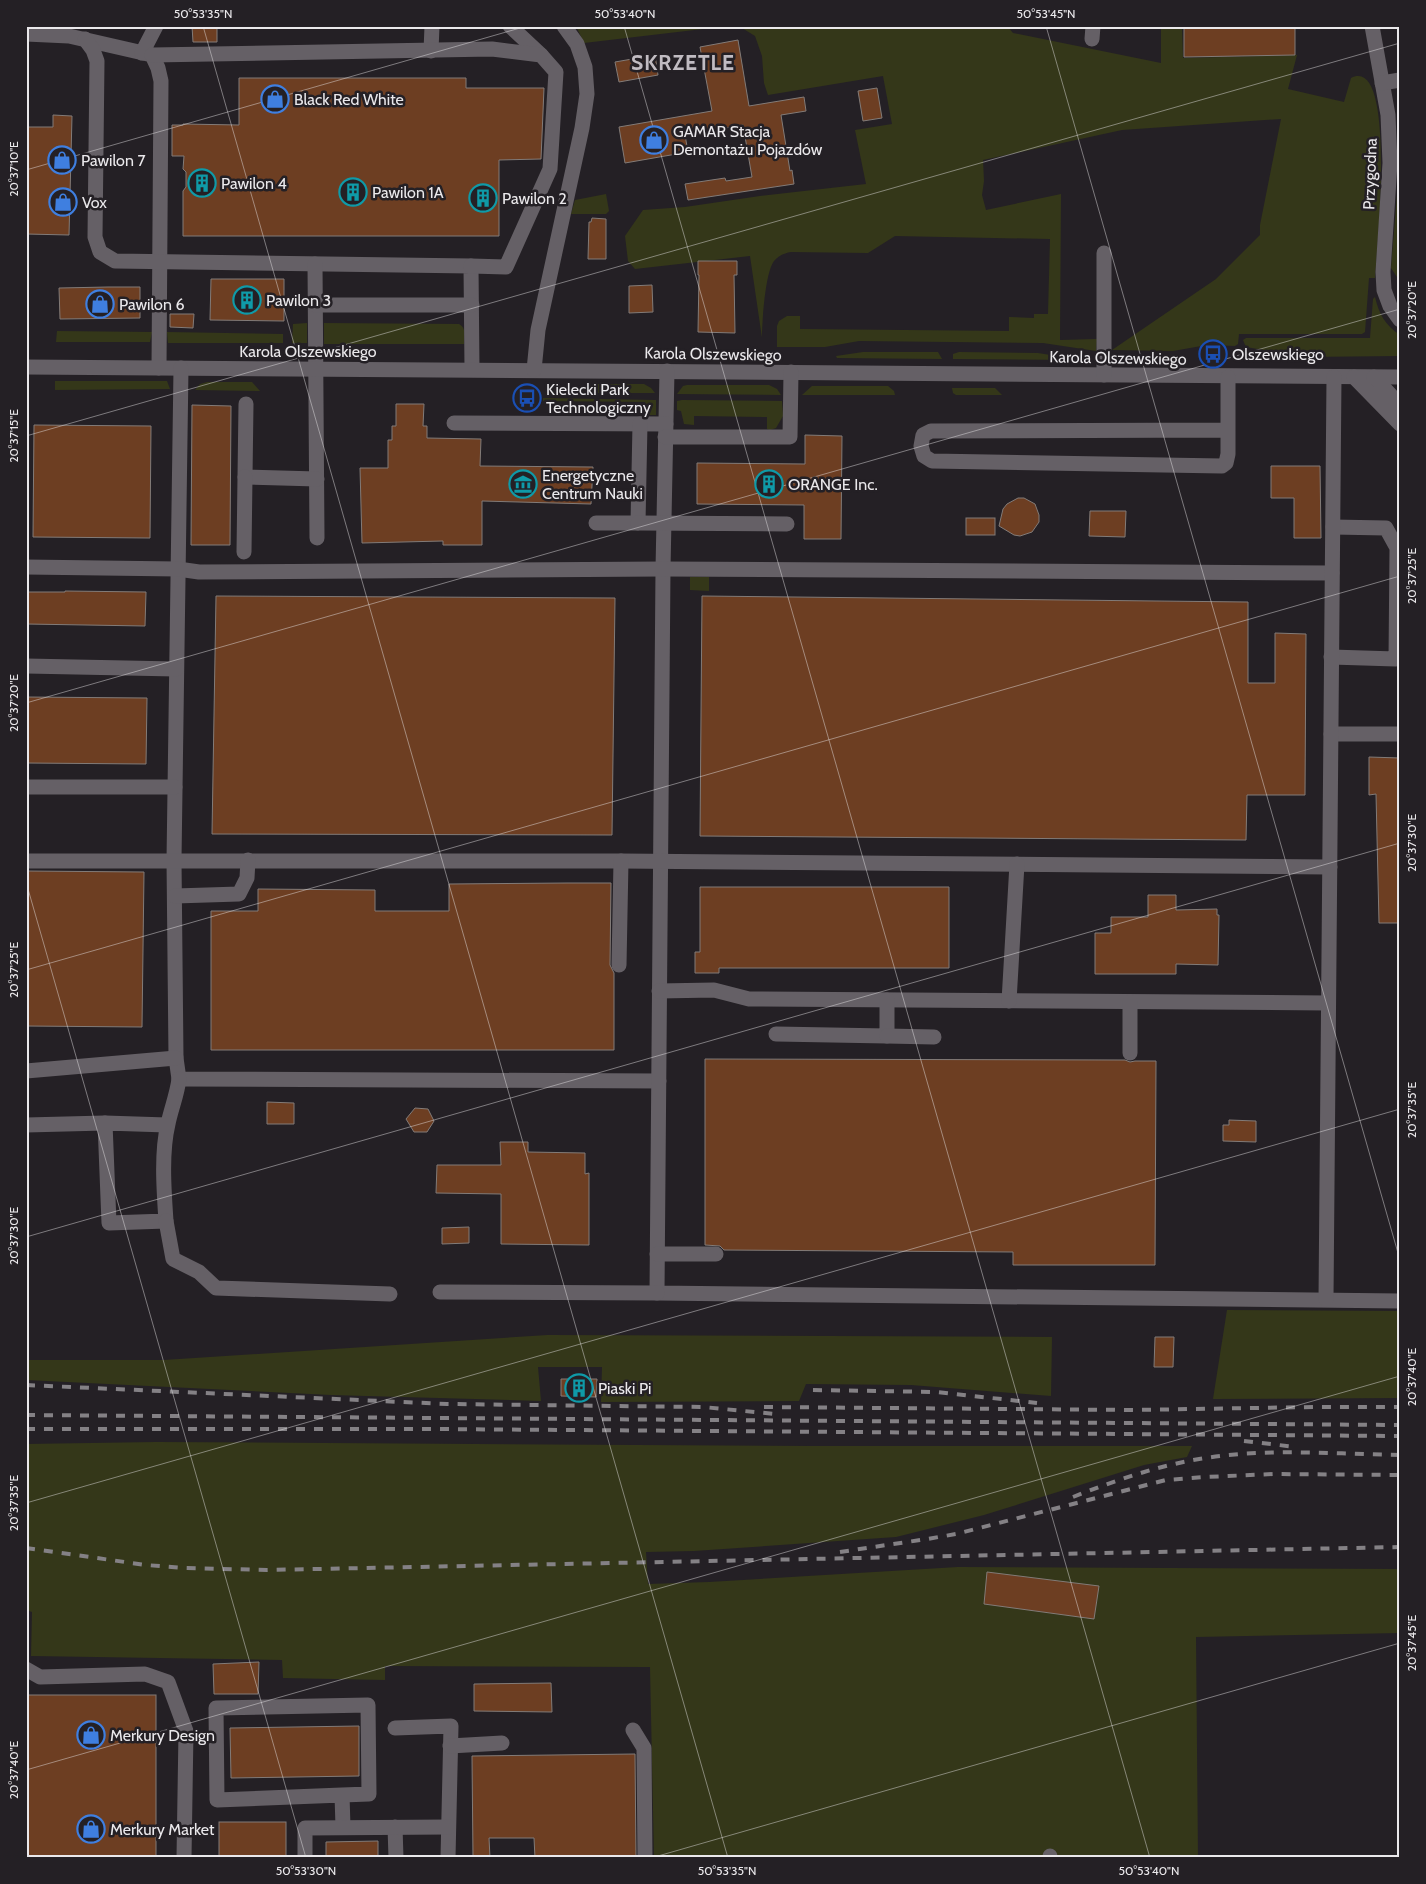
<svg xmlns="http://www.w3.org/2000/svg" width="1426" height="1884" viewBox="0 0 1426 1884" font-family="Cabin,sans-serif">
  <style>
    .green { fill: #343719 }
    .building { fill: #6d3e22; stroke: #827b78 }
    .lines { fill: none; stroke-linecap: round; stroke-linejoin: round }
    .minor { stroke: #656066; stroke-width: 15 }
    .rail { stroke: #848185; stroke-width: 4; stroke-dasharray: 9 9; stroke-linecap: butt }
    .ticks { fill: none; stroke: #eae8eb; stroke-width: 1; stroke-opacity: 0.45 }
    .labels { text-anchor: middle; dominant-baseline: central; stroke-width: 5; stroke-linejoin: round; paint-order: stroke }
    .poi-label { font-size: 16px; fill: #eae8eb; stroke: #242025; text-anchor: start }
    .street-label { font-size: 16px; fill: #eae8eb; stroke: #242025 }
    .district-label { font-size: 21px; font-weight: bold; letter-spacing: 1px; fill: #c1bcc2; stroke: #242025 }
    .neatline { fill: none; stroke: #eae8eb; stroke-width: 2 }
    .ticks-label { font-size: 12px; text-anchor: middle; fill: #eae8eb }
  </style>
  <rect width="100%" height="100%" fill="#242025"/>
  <!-- green -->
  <g class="green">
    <path d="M576,26H1007L1013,33L1161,63V26H1182L1183,58L1297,55L1288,89L1344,102L1351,78C1398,54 1376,257 1375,278H1369L1365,332L1362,334H1239L1238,344L1235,346L1207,345L1173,351L1112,350L1216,279L1260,235V225L1281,119L1122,130L983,160L984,181L982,195L986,210L1061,194L1060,340L1097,339L1096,351L1043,343L859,341L825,347H777V326L779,321L787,316H800V329L1009,331V317L1034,318V314H1048L1050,239L895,236L868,253L791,252C785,253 779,255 774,261C765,273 762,322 762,338L750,256L635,269L628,261L625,236L643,210L685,207L760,196L866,184L855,130L892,124L883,76L768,95L764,83L762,56L755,36L742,28L720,27L584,43Z"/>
    <path d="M1400,158V299L1397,277L1391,268Z"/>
    <path d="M606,194L609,211L606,214H571L575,200Z"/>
    <path d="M1375,297C1379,314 1385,325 1400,335V356L1303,357L1246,347L1243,340L1246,338H1370L1373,299Z"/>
    <path d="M307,323V343H292L293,324Z"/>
    <path d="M324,323L459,324C467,328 464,337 464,344H324Z"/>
    <path d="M57,331L152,332L150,342H56Z"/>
    <path d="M167,332L283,334V343H168Z"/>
    <path d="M863,352H938L942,359L837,358L836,356Z"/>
    <path d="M959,352L1038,353L1075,359V360L953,359V354Z"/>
    <path d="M55,381H167L170,389L55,390Z"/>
    <path d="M207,382H252L260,391L195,390L200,384Z"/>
    <path d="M597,384H644L651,388L655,393H576V389Z"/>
    <path d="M687,385H769L777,389L781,395L677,394L683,386Z"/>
    <path d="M812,386H888L894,391L895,395H802Z"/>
    <path d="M952,388H995L1002,395H956L953,393Z"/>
    <path d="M543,398L656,400V415H645V402L543,401Z"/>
    <path d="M682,400L782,401L783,416L776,428L770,430L767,429V417L694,416V425L684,424L681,411L677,410V401Z"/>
    <path d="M690,577H709V591L690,590Z"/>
    <path d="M1227,1310L1400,1311V1398L1213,1399Z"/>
    <path d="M548,1335L1052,1337L1051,1396L911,1385L806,1384L799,1401L601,1402L602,1367H538L541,1401L331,1395L26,1380V1360H164Z"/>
    <path d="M156,1442L812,1446H1192L1187,1457L1144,1465L984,1515L896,1537L694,1551L646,1552L648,1584L709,1582L958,1567L1400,1569V1633L1196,1637L1198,1858H654L650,1667L385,1666V1680L283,1678L282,1660L31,1656L32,1612L26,1610V1444Z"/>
  </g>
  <!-- building -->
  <g class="building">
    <path d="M192,26H217V42H193Z"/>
    <path d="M1184,26H1295V55L1184,57Z"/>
    <path d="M738,40L749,106L804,97L806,111L781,115L790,171L792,170L794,184L688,200L685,184L725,178L726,181L752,177L743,125L685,135L688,152L625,163L619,127L712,111L700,47Z"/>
    <path d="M655,55L658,75L619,82L615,62Z"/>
    <path d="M239,78H466V88H544L541,159L499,160V236H183V191L186,187V172L183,169L184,156H172V125H183V124L239,125Z"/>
    <path d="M877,88L882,118L863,121L858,91Z"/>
    <path d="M53,115L72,116L69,235L26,234V127H53Z"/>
    <path d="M592,218L606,219V259H588L589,222H591Z"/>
    <path d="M698,261H737V275H734L735,333L698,332L699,275H698Z"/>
    <path d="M211,279H284V321L210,320Z"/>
    <path d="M652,285L653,312L629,313V286Z"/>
    <path d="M108,287H140V318L60,319L59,288Z"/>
    <path d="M170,314H194L193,328L170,327Z"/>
    <path d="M396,404H424L423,426H427V438L481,439L480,466L593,467L591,504L482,501V545H443V541L362,543L360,468H388V440H392V426H396Z"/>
    <path d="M192,405L231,406L230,545H191Z"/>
    <path d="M34,425L151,426L150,538L33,537Z"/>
    <path d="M805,435L842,436L841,539H804V505L697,504V463L805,464Z"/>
    <path d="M1271,466H1320L1321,538H1294V498H1271Z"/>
    <path d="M1018,498H1024L1035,504L1039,515V522L1032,532L1020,536L1014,535L999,526L1003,509L1007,504Z"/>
    <path d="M1090,511H1126L1125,537L1089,536Z"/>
    <rect x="966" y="518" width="29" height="17"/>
    <path d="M65,591L146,592L145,626L26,624V592H65Z"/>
    <path d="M216,596L615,598L612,835L212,834Z"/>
    <path d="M702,596L1248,602V683H1275V633L1306,634L1305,795H1247L1246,840L700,836Z"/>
    <path d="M26,697L147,698L146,764L26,763Z"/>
    <path d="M1369,757L1400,758V923H1379L1376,794L1369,795Z"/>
    <path d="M26,871L144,872L142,1027L26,1026Z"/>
    <path d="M567,883H611L610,965L614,973V1050H211V911H258V889L375,890V911H449V884Z"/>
    <path d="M700,887H949V968H719V973H695V952H700Z"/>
    <path d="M1148,895H1176V910L1217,909V915H1219L1218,965L1176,964V974H1095V933H1111V917H1148Z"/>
    <path d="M705,1059L1125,1060L1130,1062L1135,1061H1156L1155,1265H1013V1252L724,1250L720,1246L705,1245Z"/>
    <path d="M267,1102L294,1103V1124H267Z"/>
    <path d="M415,1108L428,1109L434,1121L427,1132H414L406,1119Z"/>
    <path d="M1229,1120L1256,1121V1142L1223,1141V1125H1229Z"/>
    <path d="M500,1142H528V1152L585,1153V1174L589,1173V1245L501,1244V1194L436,1193L437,1165H501Z"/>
    <path d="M469,1227V1243L442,1244V1228Z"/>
    <path d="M1155,1337H1174L1173,1367H1154Z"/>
    <path d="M561,1379H597L596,1397L561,1396Z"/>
    <path d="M987,1572L1099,1586L1094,1619L984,1604Z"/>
    <path d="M259,1662L258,1694H214L213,1664Z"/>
    <path d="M551,1683L552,1712L474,1711V1684Z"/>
    <rect x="26" y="1695" width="130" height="163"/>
    <path d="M359,1726V1776L231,1778L230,1728Z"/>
    <path d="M635,1754L636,1858H535L534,1838H489L490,1858H473L472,1756Z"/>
    <rect x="219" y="1822" width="67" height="36"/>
    <path d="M378,1841V1858H326V1842Z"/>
  </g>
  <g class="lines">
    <!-- minor -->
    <g class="minor">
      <path d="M510,26L541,55"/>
      <path d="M1372,26L1388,115L1390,163L1383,272L1384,290L1390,306L1400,320"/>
      <path d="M26,34L69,36L152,55L158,68L161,81L159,368"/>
      <path d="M85,39L93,50L97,61L95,237L100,252L115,261L471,266L472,369"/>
      <path d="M1092,39L1093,26"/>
      <path d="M431,51L432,26"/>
      <path d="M142,53L156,26"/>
      <path d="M152,55L492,49L541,55L556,72L550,169L506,267L471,266"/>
      <path d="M1382,83L1400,80"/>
      <path d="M315,264L317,538"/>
      <path d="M315,305H472"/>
      <path d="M26,367L1400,377"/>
      <path d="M181,368L174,860L176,1058L179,1079L659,1081"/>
      <path d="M534,370L538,330L582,128L587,94L585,67L577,44L564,26"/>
      <path d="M667,371L663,569L657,1293L1400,1301"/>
      <path d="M1104,375V253"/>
      <path d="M1354,377L1400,424"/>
      <path d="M1374,377L1400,405"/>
      <path d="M246,404L245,477L317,479"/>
      <path d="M454,423L666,424"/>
      <path d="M1228,430L931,431L923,435L921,446L924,456L932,461L1222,466L1226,463L1228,454V377"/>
      <path d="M665,437H790L791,372"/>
      <path d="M596,523H638L640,424"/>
      <path d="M638,523L787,524"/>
      <path d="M244,552L245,477"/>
      <path d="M26,567L178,569L199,572L663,569L1332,573"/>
      <path d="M1331,657L1396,659L1397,548L1386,528L1333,527"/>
      <path d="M26,666L176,669"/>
      <path d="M1331,734H1400"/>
      <path d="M26,787H175"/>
      <path d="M26,861H621L1330,867"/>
      <path d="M175,896L239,894L247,878L248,860"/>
      <path d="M619,965L621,861"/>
      <path d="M659,991L714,990L749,999L1328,1003"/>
      <path d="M1009,1001L1017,864"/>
      <path d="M776,1034L887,1036V1000"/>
      <path d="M887,1036L934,1037"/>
      <path d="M1130,1053V1002"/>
      <path d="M26,1071L176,1058"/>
      <path d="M26,1125L105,1123"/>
      <path d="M167,1125L105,1123L109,1223L166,1221C164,1191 161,1153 168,1124C171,1109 177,1095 179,1079"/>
      <path d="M166,1221L173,1259L199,1272L216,1288L390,1294"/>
      <path d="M657,1254H716"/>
      <path d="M440,1292L657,1293"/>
      <path d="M1326,1299L1334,377"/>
      <path d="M26,1669L40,1677L145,1674L168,1682L186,1731L184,1858"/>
      <path d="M395,1728L451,1726L448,1858"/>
      <path d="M633,1730L644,1748L645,1858"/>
      <path d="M450,1746L502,1743"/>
      <path d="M342,1795L369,1794L368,1705L216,1708L217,1800L342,1795L343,1827"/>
      <path d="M395,1827L396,1858"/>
      <path d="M305,1858V1828L448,1827"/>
      <path d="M1050,1858V1856"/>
    </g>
    <!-- rail -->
    <g class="rail">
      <path d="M26,1385L447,1404L703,1407L775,1414"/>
      <path d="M813,1390L937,1392L1037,1403"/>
      <path d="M764,1407L1133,1410L1314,1407H1400"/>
      <path d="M26,1415L1400,1425"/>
      <path d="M26,1429H432L1400,1436"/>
      <path d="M1244,1441L1296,1447"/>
      <path d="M1073,1497C1121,1478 1169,1462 1220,1456C1279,1449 1340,1454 1400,1455"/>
      <path d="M26,1548L146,1565L184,1568L267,1570L1400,1547"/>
      <path d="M840,1552L927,1539L956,1534L1166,1480L1205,1477L1274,1474L1400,1475"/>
    </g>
  </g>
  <!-- ticks -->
  <path class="ticks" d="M203,26L728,1858M624,26L1150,1858M1046,26L1400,1260M26,170L527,26M26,436L1400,43M26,703L1400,309M26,882L306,1858M26,970L1400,576M26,1237L1400,843M26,1503L1400,1109M26,1770L1400,1376M651,1858L1400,1643"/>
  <!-- icons -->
  <defs>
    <g id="shop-ring" transform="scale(1.4375)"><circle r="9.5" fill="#242025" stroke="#3f7fe0" stroke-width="1.5"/><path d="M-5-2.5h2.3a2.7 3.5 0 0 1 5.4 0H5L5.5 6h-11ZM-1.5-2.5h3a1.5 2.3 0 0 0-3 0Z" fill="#3f7fe0"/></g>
    <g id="building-ring" transform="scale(1.4375)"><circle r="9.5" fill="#242025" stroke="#0f9aa8" stroke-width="1.5"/><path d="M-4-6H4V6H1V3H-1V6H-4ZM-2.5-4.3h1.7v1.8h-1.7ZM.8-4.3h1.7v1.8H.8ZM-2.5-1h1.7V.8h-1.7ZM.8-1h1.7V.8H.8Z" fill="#0f9aa8"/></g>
    <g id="bus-ring" transform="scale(1.4375)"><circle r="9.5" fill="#242025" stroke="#1a4fb4" stroke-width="1.5"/><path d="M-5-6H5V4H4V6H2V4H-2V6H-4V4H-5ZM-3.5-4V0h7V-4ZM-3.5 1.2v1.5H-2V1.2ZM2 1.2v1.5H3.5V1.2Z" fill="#1a4fb4"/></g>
    <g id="museum-ring" transform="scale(1.4375)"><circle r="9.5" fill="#242025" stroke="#0f9aa8" stroke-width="1.5"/><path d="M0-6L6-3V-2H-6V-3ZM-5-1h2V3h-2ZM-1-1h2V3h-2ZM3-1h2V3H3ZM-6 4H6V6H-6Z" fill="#0f9aa8"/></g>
  </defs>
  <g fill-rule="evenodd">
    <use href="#shop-ring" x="275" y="99"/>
    <use href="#shop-ring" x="654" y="140"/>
    <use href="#shop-ring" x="62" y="160"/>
    <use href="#building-ring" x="202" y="183"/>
    <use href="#building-ring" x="353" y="192"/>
    <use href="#building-ring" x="483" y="198"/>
    <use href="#shop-ring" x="63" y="202"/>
    <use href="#building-ring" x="247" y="300"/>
    <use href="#shop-ring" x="100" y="304"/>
    <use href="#bus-ring" x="1213" y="354"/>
    <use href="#bus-ring" x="527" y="398"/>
    <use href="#museum-ring" x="523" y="484"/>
    <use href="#building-ring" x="769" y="484"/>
    <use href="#building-ring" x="579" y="1388"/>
    <use href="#shop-ring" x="91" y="1735"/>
    <use href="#shop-ring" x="91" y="1829"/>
  </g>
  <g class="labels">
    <!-- poi labels -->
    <g class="poi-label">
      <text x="294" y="99">Black Red White</text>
      <text x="673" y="131">GAMAR Stacja<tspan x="673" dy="18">Demontażu Pojazdów</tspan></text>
      <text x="81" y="160">Pawilon 7</text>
      <text x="221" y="183">Pawilon 4</text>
      <text x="372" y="192">Pawilon 1A</text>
      <text x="502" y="198">Pawilon 2</text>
      <text x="82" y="202">Vox</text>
      <text x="266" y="300">Pawilon 3</text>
      <text x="119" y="304">Pawilon 6</text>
      <text x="1232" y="354">Olszewskiego</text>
      <text x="546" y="389">Kielecki Park<tspan x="546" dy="18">Technologiczny</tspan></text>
      <text x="542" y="475">Energetyczne<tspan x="542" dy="18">Centrum Nauki</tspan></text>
      <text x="788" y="484">ORANGE Inc.</text>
      <text x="598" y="1388">Piaski Pi</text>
      <text x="110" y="1735">Merkury Design</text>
      <text x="110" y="1829">Merkury Market</text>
    </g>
    <!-- street labels -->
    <g class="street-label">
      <text transform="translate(1370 174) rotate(-88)">Przygodna</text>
      <text x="308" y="351">Karola Olszewskiego</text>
      <text transform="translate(713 354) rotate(1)">Karola Olszewskiego</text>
      <text transform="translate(1118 358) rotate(1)">Karola Olszewskiego</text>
    </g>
    <!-- district labels -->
    <g class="district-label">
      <text x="683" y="62">SKRZETLE</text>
    </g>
  </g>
  <!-- border -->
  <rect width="1426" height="1884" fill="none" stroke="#242025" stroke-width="55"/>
  <rect x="28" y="28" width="1370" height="1828" class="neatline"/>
  <g class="ticks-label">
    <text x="203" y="18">50°53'35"N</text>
    <text x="625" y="18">50°53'40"N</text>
    <text x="1046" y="18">50°53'45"N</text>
    <text transform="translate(14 169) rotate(-90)" y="4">20°37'10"E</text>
    <text transform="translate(1412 310) rotate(-90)" y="4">20°37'20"E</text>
    <text transform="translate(14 436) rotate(-90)" y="4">20°37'15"E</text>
    <text transform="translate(1412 576) rotate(-90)" y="4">20°37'25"E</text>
    <text transform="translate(14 703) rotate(-90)" y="4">20°37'20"E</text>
    <text transform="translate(1412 843) rotate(-90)" y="4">20°37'30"E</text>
    <text transform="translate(14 970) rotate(-90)" y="4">20°37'25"E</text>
    <text transform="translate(1412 1110) rotate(-90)" y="4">20°37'35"E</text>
    <text transform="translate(14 1236) rotate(-90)" y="4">20°37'30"E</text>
    <text transform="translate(1412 1377) rotate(-90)" y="4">20°37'40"E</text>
    <text transform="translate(14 1503) rotate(-90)" y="4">20°37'35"E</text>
    <text transform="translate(1412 1643) rotate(-90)" y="4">20°37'45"E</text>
    <text transform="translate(14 1770) rotate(-90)" y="4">20°37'40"E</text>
    <text x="306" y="1875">50°53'30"N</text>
    <text x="727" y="1875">50°53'35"N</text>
    <text x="1149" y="1875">50°53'40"N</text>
  </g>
</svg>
